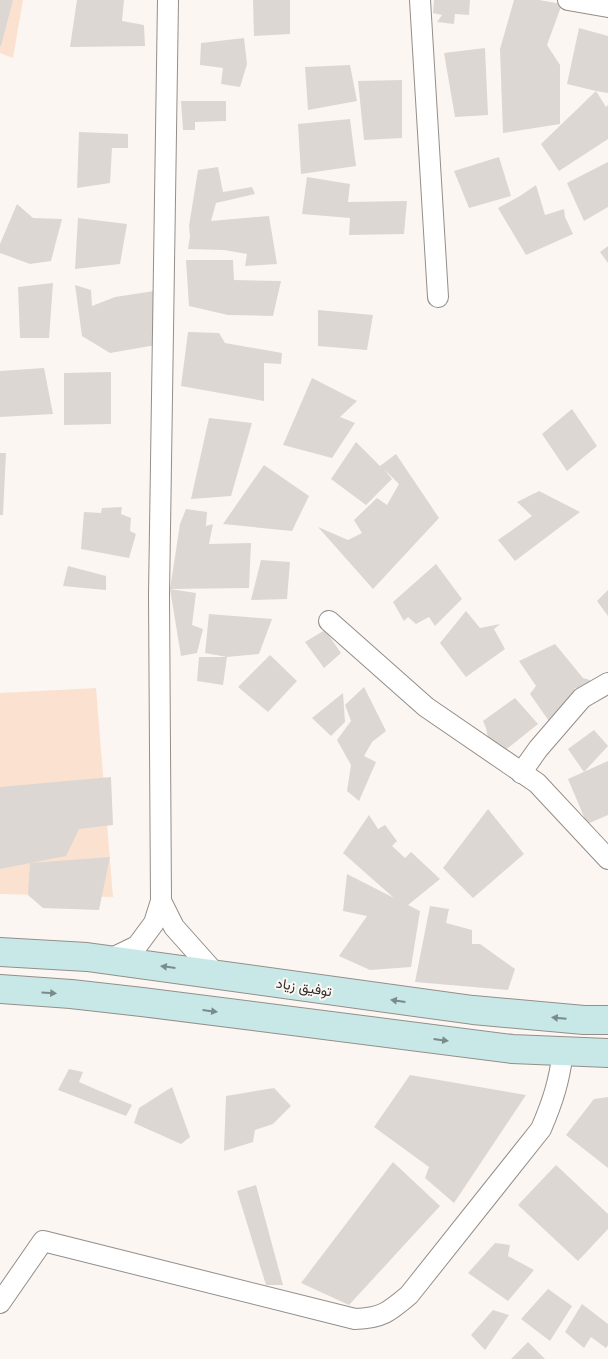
<svg xmlns="http://www.w3.org/2000/svg" width="608" height="1359" viewBox="0 0 608 1359" font-family="'DM Sans',Vazirmatn,sans-serif">
  <style>
    .green { fill: #fbe2d0 }
    .building { fill: #ddd7d3 }
    .lines { fill: none; stroke-linecap: round; stroke-linejoin: round }
    .street-casing { stroke: #948e8a; stroke-width: 22 }
    .secondary-casing { stroke: #948e8a; stroke-width: 30 }
    .street { stroke: #fff; stroke-width: 20 }
    .secondary { stroke: #c8e8e8; stroke-width: 28 }
    .oneway { fill: #7b8a8a }
    .labels { text-anchor: middle; dominant-baseline: central; stroke-width: 4; stroke-linejoin: round; paint-order: stroke }
    .street-label { font-size: 14px; fill: #2e2c2b; stroke: #fcf6f2 }
  </style>
  <rect width="100%" height="100%" fill="#fcf6f2"/>
  <!-- green -->
  <g class="green">
    <path d="M0,0H23L13,58L0,53Z"/>
    <path d="M96,688L113,897L0,894V693Z"/>
  </g>
  <!-- building -->
  <g class="building">
    <path d="M0,0H13L1,46H0Z"/>
    <path d="M77,0H124L122,21L144,25L145,46L70,47Z"/>
    <path d="M253,0H290V34L254,36Z"/>
    <path d="M434,0H470L469,15L455,14L454,24L437,22L442,15L433,13Z"/>
    <path d="M514,0H539L562,4L547,45L560,65V124L503,133L500,49Z"/>
    <path d="M579,28L608,36V93L596,91L606,107L608,105V139L559,171L541,144L596,91L567,84Z"/>
    <path d="M244,38L247,64L240,87L221,84L223,68L200,65L201,43Z"/>
    <path d="M485,48L488,115L455,117L444,53Z"/>
    <path d="M350,65L357,101L308,110L305,67Z"/>
    <path d="M402,80V138L364,140L358,81Z"/>
    <path d="M181,101H226V121L195,122V130H183Z"/>
    <path d="M350,119L356,166L301,174L298,124Z"/>
    <path d="M79,132L128,134V148H112L110,183L77,188Z"/>
    <path d="M499,157L511,196L469,208L454,171Z"/>
    <path d="M608,162V207L584,221L567,183Z"/>
    <path d="M218,167L223,192L252,187L255,194L216,203L211,221L269,216L277,264L245,266L247,254L224,250L188,249L190,236L189,226L198,170Z"/>
    <path d="M307,177L350,184L348,202L407,201L404,234L349,235L350,218L302,214Z"/>
    <path d="M536,185L545,215L564,209L565,217L573,234L526,255L498,208L520,196Z"/>
    <path d="M17,204L33,218L62,219L51,261L30,264L0,253V244Z"/>
    <path d="M78,218L127,224L120,264L75,269Z"/>
    <path d="M608,246V263L600,252Z"/>
    <path d="M186,260H233L234,280L281,281L273,316L228,315L189,306Z"/>
    <path d="M53,283L49,338H20L18,287Z"/>
    <path d="M75,285L91,290L92,306L115,297L154,291L156,345L110,353L82,336Z"/>
    <path d="M318,310L373,315L367,350L318,346Z"/>
    <path d="M188,332L219,333L225,343L282,353L281,364L264,363V401L181,386Z"/>
    <path d="M44,368L53,414L0,417V371Z"/>
    <path d="M111,372V424L64,425V373Z"/>
    <path d="M312,378L357,401L340,417L355,423L332,458L283,445Z"/>
    <path d="M572,409L597,446L567,471L542,434Z"/>
    <path d="M209,418L252,423L231,496L191,499Z"/>
    <path d="M356,442L380,466L396,454L439,518L373,589L318,527L348,540L362,533L354,520L377,498L387,505L399,484L384,469L392,479L366,505L331,479Z"/>
    <path d="M0,453H6L3,515H0Z"/>
    <path d="M264,465L309,496L292,531L223,524Z"/>
    <path d="M539,491L580,512L515,561L498,540L532,516L517,502Z"/>
    <path d="M122,507L121,514L131,518L130,531L136,534L129,558L81,549L84,512L101,513L102,508Z"/>
    <path d="M186,509L207,512L206,526L213,524L209,544L251,543L249,588L170,589L180,524Z"/>
    <path d="M261,560L290,562L287,599L251,600Z"/>
    <path d="M436,564L462,599L435,626L429,617L416,624L408,617L404,621L393,602Z"/>
    <path d="M68,566L106,576V590L63,586Z"/>
    <path d="M170,589L196,593L192,625L203,629L197,653L181,656Z"/>
    <path d="M608,590V616L597,601Z"/>
    <path d="M466,611L480,628L500,624L494,629L505,649L466,677L440,643Z"/>
    <path d="M209,614L272,619L259,654L227,657L223,685L197,681L199,657H227L205,653Z"/>
    <path d="M325,630L341,653L324,668L305,642Z"/>
    <path d="M555,644L583,678L590,680L586,695L575,688L573,702L551,724L530,694L536,686L519,661Z"/>
    <path d="M270,655L297,681L268,712L238,687Z"/>
    <path d="M364,687L386,731L372,742L364,756L376,762L359,801L347,791L351,765L337,740L351,721L345,705Z"/>
    <path d="M343,693L345,722L331,736L312,718Z"/>
    <path d="M515,698L538,724L503,752L489,743L486,728L483,721Z"/>
    <path d="M594,730L608,746L584,772L568,749Z"/>
    <path d="M608,761V815L587,824L568,779Z"/>
    <path d="M111,777L113,825L79,829L66,856L0,869V787Z"/>
    <path d="M488,809L524,854L473,898L443,868Z"/>
    <path d="M369,815L378,829L385,825L397,841L392,846L405,858L411,852L440,879L408,905L420,911L411,967L370,970L339,956L367,916L343,911L347,874L394,898L343,853Z"/>
    <path d="M110,857L99,910L43,908L28,895L30,863Z"/>
    <path d="M430,906L449,909L446,923L472,930V944H480L515,969L508,990L415,982Z"/>
    <path d="M69,1069L83,1072L79,1082L132,1105L126,1116L58,1090Z"/>
    <path d="M410,1075L526,1095L454,1203L425,1178L429,1167L374,1127Z"/>
    <path d="M172,1087L190,1137L181,1144L134,1123L139,1108Z"/>
    <path d="M274,1088L291,1106L273,1124L255,1130L253,1142L224,1151L226,1096Z"/>
    <path d="M608,1097V1168L566,1135L594,1099Z"/>
    <path d="M393,1162L440,1206L349,1305L301,1283Z"/>
    <path d="M556,1165L608,1214V1229L578,1261L518,1205Z"/>
    <path d="M256,1185L283,1285H266L237,1191Z"/>
    <path d="M495,1243L510,1245L508,1256L534,1270L508,1301L468,1273Z"/>
    <path d="M548,1289L572,1306L550,1341L521,1319Z"/>
    <path d="M582,1304L608,1324V1345L606,1348L591,1337L584,1348L565,1332Z"/>
    <path d="M493,1310L509,1315L485,1350L471,1335Z"/>
    <path d="M528,1342L545,1359H511Z"/>
  </g>
  <g class="lines">
    <!-- street casing -->
    <g class="street-casing">
      <g id="street">
        <path d="M420,0L438,297"/>
        <path d="M568,0L608,7"/>
        <path d="M329,621L426,707L537,783L608,859"/>
        <path d="M521,773L538,749L582,698L608,683"/>
        <path d="M161,901L174,927L215,973"/>
        <path d="M110,959L137,946L154,923L161,901L159,595L168,0"/>
        <path d="M0,1303L43,1241L355,1319C382,1318 389,1312 409,1295L541,1129C553,1101 559,1082 563,1052"/>
      </g>
    </g>
    <!-- secondary casing -->
    <g class="secondary-casing">
      <g id="secondary">
        <path d="M0,952L87,957L473,1010L584,1020H608"/>
        <path d="M0,989L71,994L142,1002L512,1049L608,1053"/>
      </g>
    </g>
    <!-- street -->
    <use href="#street" class="street"/>
    <!-- secondary -->
    <use href="#secondary" class="secondary"/>
  </g>
  <!-- one-way arrows -->
  <defs><path id="oneway-solid" d="M-6-.8H1V-3.2L6.5 0L1 3.2V.8H-6Z" transform="scale(1.25)"/></defs>
  <g class="oneway">
    <use href="#oneway-solid" transform="translate(168 967) rotate(-173)"/>
    <use href="#oneway-solid" transform="translate(49 993) rotate(4)"/>
    <use href="#oneway-solid" transform="translate(398 1001) rotate(-172)"/>
    <use href="#oneway-solid" transform="translate(210 1011) rotate(7)"/>
    <use href="#oneway-solid" transform="translate(559 1018) rotate(-175)"/>
    <use href="#oneway-solid" transform="translate(441 1040) rotate(7)"/>
  </g>
  <g class="labels">
    <!-- street labels -->
    <g class="street-label">
      <text transform="translate(304 987) rotate(9)">توفيق زياد</text>
    </g>
  </g>
</svg>
